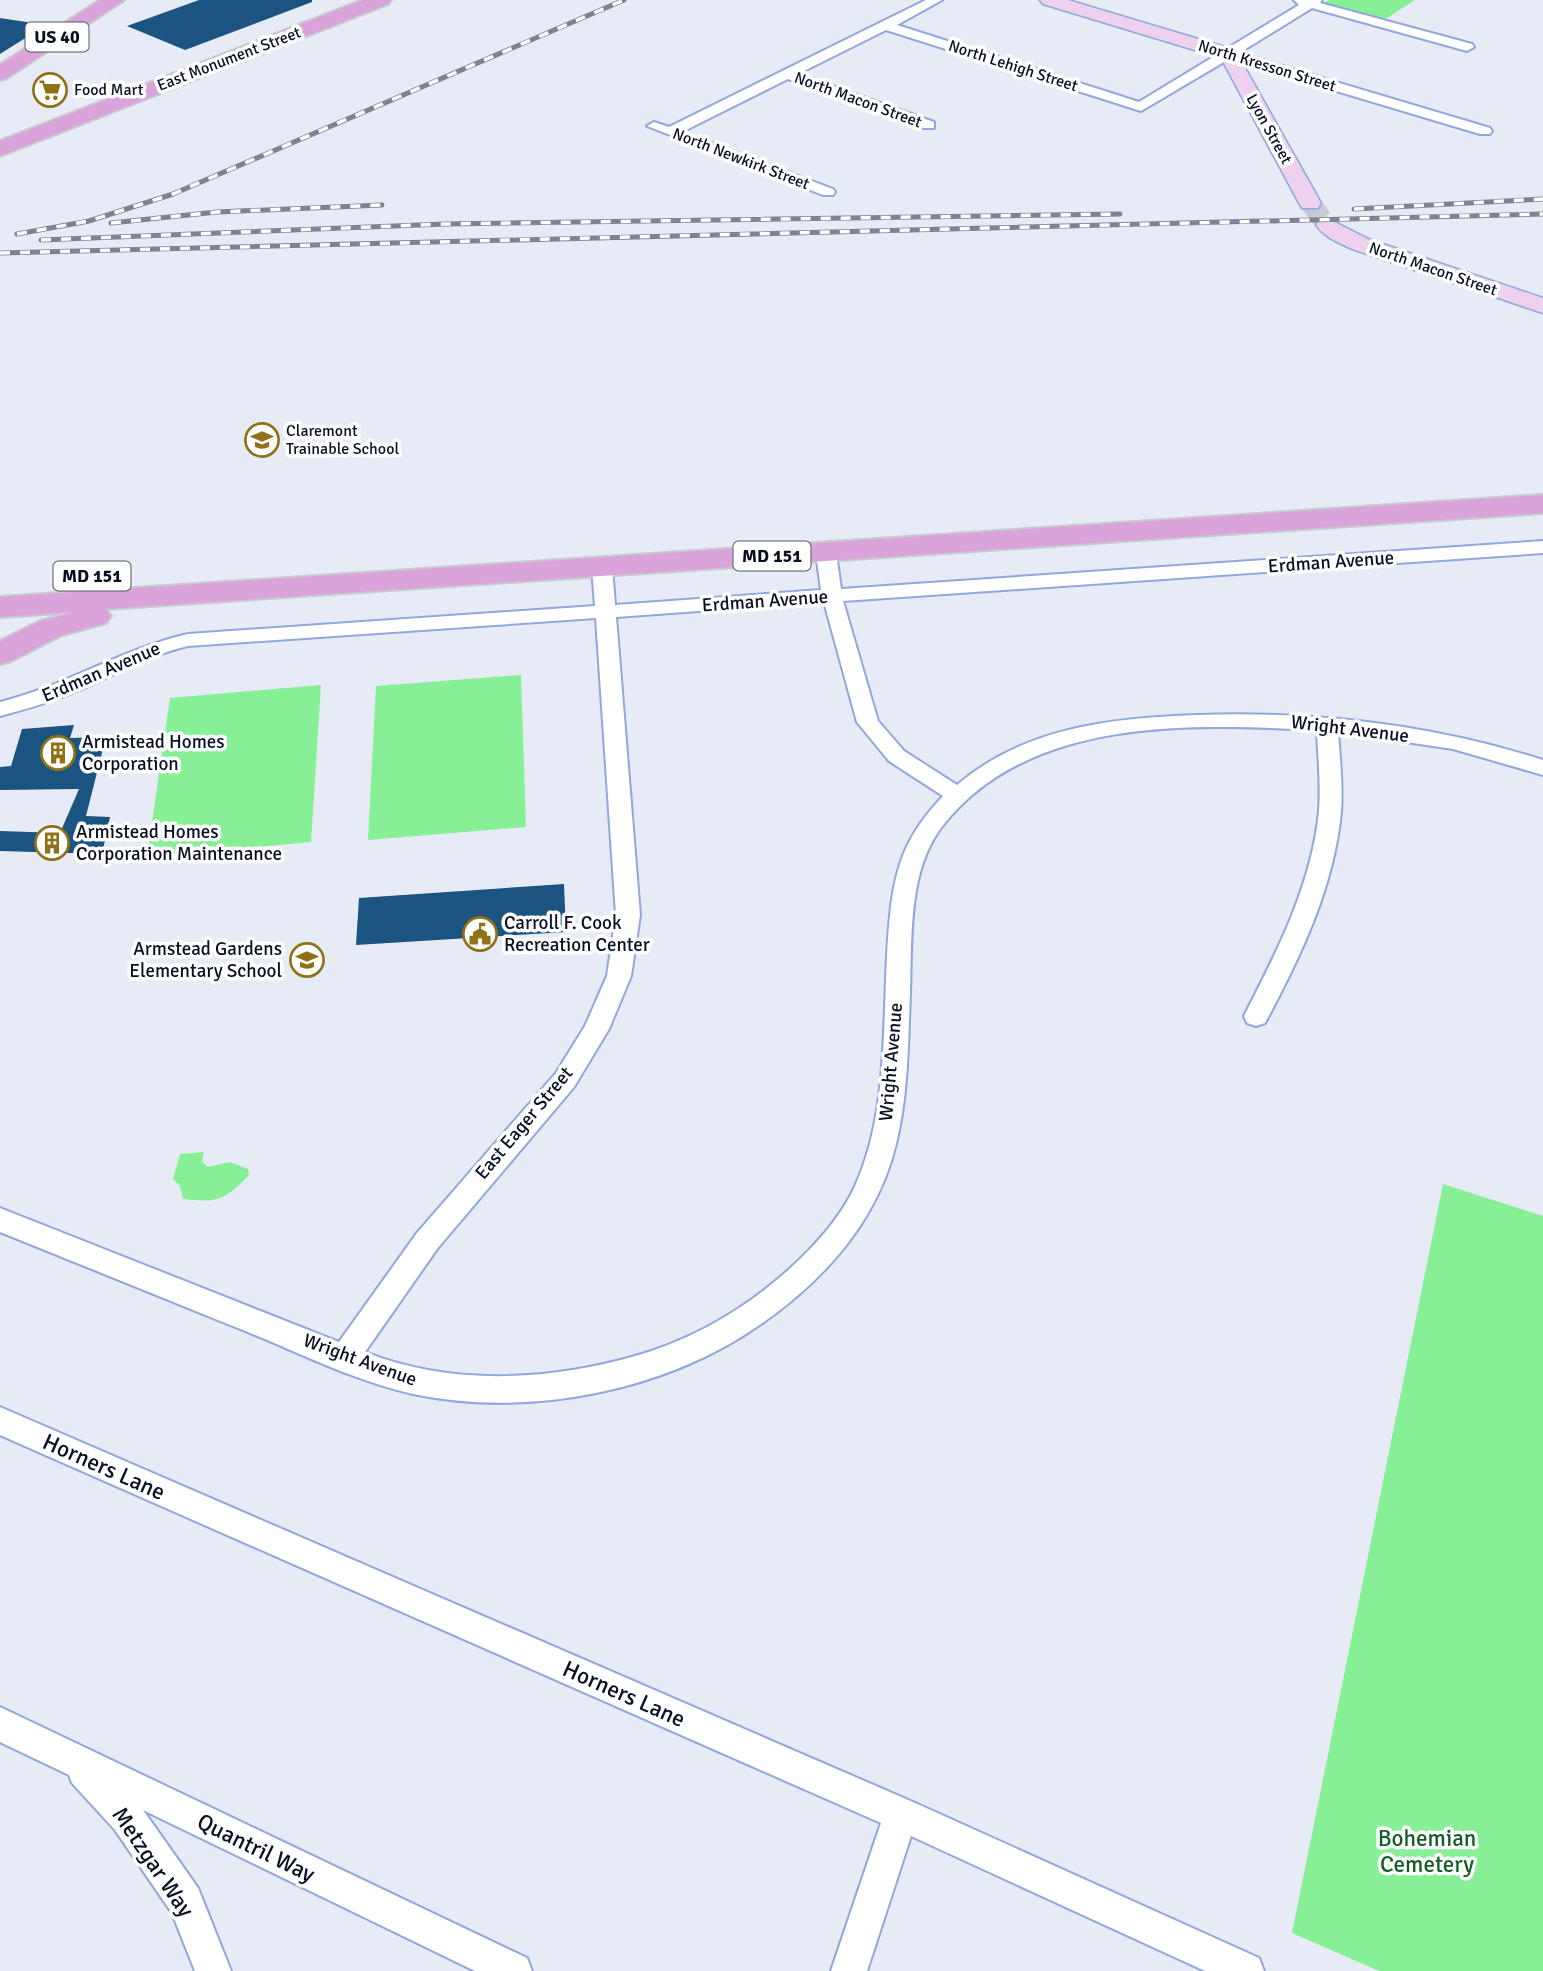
<svg xmlns="http://www.w3.org/2000/svg" width="1543" height="1971" viewBox="0 0 1543 1971" font-family="Signika,sans-serif">
  <style>
    .green { fill: #87f097 }
    .building { fill: #1b5381 }
    .lines { fill: none; stroke-linecap: round; stroke-linejoin: round }
    .secondary-tunnel { stroke: #c5cad6; stroke-width: 20; stroke-dasharray: 20 10; stroke-linecap: butt }
    .street-casing { stroke: #91a7dd; stroke-width: 4 }
    .secondary-casing { stroke: #91a7dd; stroke-width: 3 }
    .primary-casing { stroke: #c9cace; stroke-width: 4 }
    .street { fill: #fff; fill-rule: evenodd }
    .secondary { fill: #edd1ed; fill-rule: evenodd }
    .primary { fill: #daa4da; fill-rule: evenodd }
    .rail-casing { stroke: #7d8392; stroke-width: 5 }
    .rail { stroke: #fff; stroke-width: 3.5; stroke-dasharray: 10; stroke-linecap: butt }
    .labels { text-anchor: middle; dominant-baseline: central; stroke-width: 7; stroke-linejoin: round; paint-order: stroke }
    .far-street-label { font-size: 16px; fill: #080f22; stroke: #fff }
    .far-poi-label { font-size: 16px; fill: #080f22; stroke: #fff; text-anchor: start }
    .shield { fill: #fff; stroke: #525764; stroke-width: 2 }
    .shield-label { font-size: 18px; font-weight: bold; fill: #080f22 }
    .street-label { font-size: 19px; fill: #080f22; stroke: #fff }
    .poi-label { font-size: 19px; fill: #080f22; stroke: #fff; text-anchor: start }
    .near-street-label { font-size: 23px; fill: #080f22; stroke: #fff }
    .near-park-label { font-size: 23px; fill: #135e26; stroke: #fff }
  </style>
  <rect width="100%" height="100%" fill="#e6ebf6"/>
  <!-- green -->
  <g class="green">
    <path d="M1329,0H1415L1384,20L1324,3Z"/>
    <path d="M521,675L526,827L368,840L376,686Z"/>
    <path d="M321,685L311,842L147,857L170,698Z"/>
    <path d="M204,1152L202,1162L208,1167L230,1162L248,1169L249,1175C225,1200 218,1203 183,1199L180,1186L173,1179L180,1154Z"/>
    <path d="M1443,1184L1543,1216V1971H1379L1292,1933Z"/>
  </g>
  <!-- building -->
  <g class="building">
    <path d="M199,0H312V2L185,50L127,26Z"/>
    <path d="M0,18L46,25L0,54Z"/>
    <path d="M74,725L70,738L106,737L86,816L110,817L102,854L0,851V831L60,833L79,789L0,790V767L11,766L22,729Z"/>
    <path d="M564,884L566,932L356,945L359,898Z"/>
  </g>
  <g class="lines">
    <!-- secondary-tunnel -->
    <path class="secondary-tunnel" d="M1310,203L1327,225"/>
    <!-- street casing -->
    <g class="street-casing">
      <g id="street">
        <path d="M926,0H942L897,25L1139,102L1299,5L1294,0H1322L1320,3L1472,44L1474,47L1467,51L1312,8L1239,53L1490,128L1492,131L1490,134H1480L1229,59L1141,111L886,30L798,74L934,122V128H924L788,79L682,132L833,189L835,192L833,195H823L647,126L654,122L669,127Z"/>
        <path d="M1543,541V553L843,601L878,721L904,751L957,785C1025,727 1112,718 1197,715C1315,711 1430,724 1543,760V775L1453,749L1338,732C1340,759 1343,786 1341,812C1334,887 1300,958 1265,1023L1256,1026L1247,1023L1244,1016C1277,952 1312,884 1319,811C1321,784 1318,757 1317,730C1192,724 1031,716 944,824C907,869 912,939 910,994C908,1044 908,1096 896,1144C877,1222 824,1280 761,1324C664,1392 528,1418 413,1394C350,1380 290,1348 230,1325C154,1294 77,1263 0,1232V1208L339,1342L417,1233L556,1073L585,1026L607,976L616,915L596,618L188,646C149,655 114,675 77,691C52,702 26,709 0,716V702C65,686 122,649 188,634L595,606L592,567L602,561L612,567L615,605L821,590L816,553L826,547L836,553L841,589ZM824,602L857,722L889,761L943,796C927,813 913,831 904,853C891,885 889,922 887,956C883,1032 887,1116 855,1186C840,1219 813,1248 786,1272C743,1310 691,1340 635,1356C548,1381 451,1386 365,1352L437,1249L574,1087L609,1029L631,976L640,915L616,617Z"/>
        <path d="M0,1407L913,1802L1259,1958L1264,1971H1205L911,1836L867,1971H831L881,1823L0,1435Z"/>
        <path d="M0,1707L527,1958L532,1971H475L143,1810L198,1888L231,1971H195L172,1913L115,1830L72,1783L69,1775L0,1742Z"/>
      </g>
    </g>
    <!-- secondary casing -->
    <g class="secondary-casing">
      <g id="secondary">
        <path d="M1040,0H1068L1235,50L1321,203L1318,208H1302L1299,203L1221,58L1043,4Z"/>
        <path d="M1327,218L1368,239L1543,298V313L1352,249C1338,242 1325,238 1316,225L1319,220Z"/>
      </g>
    </g>
    <!-- primary casing -->
    <g class="primary-casing">
      <g id="primary">
        <path d="M100,0H124L7,78L0,80V65Z"/>
        <path d="M363,0H391L388,4L0,156V141Z"/>
        <path d="M1543,495V513L106,609L111,616L106,623L62,635L11,661L0,664V641L40,621L75,612L0,617V597Z"/>
      </g>
    </g>
    <!-- street -->
    <use href="#street" class="street"/>
    <!-- secondary -->
    <use href="#secondary" class="secondary"/>
    <!-- primary -->
    <use href="#primary" class="primary"/>
    <!-- rail casing -->
    <g class="rail-casing">
      <g id="rail">
        <path d="M1354,209L1543,199"/>
        <path d="M111,223L217,212L382,205"/>
        <path d="M17,234L89,221L173,194L624,0"/>
        <path d="M41,240L445,224L1120,214"/>
        <path d="M0,253L1543,214"/>
      </g>
    </g>
    <!-- rail -->
    <use href="#rail" class="rail"/>
  </g>
  <!-- icons -->
  <defs>
    <g id="supermarket-ring" transform="scale(1.75)"><circle r="9.5" fill="#fff" stroke="#917117" stroke-width="1.5"/><path d="M-6-5.5h2.5l.6 2H6L4.5 2H-2.5L-4.4-4H-6ZM-1.5 3.2a1.3 1.3 0 1 0 .1 0ZM3 3.2a1.3 1.3 0 1 0 .1 0Z" fill="#917117"/></g>
    <g id="school-ring" transform="scale(1.75)"><circle r="9.5" fill="#fff" stroke="#917117" stroke-width="1.5"/><path d="M0-5L7-2L0 1L-7-2ZM-4 1L0 2.5L4 1V4Q0 6-4 4Z" fill="#917117"/></g>
    <g id="building-ring" transform="scale(1.75)"><circle r="9.5" fill="#fff" stroke="#917117" stroke-width="1.5"/><path d="M-4-6H4V6H1V3H-1V6H-4ZM-2.5-4.3h1.7v1.8h-1.7ZM.8-4.3h1.7v1.8H.8ZM-2.5-1h1.7V.8h-1.7ZM.8-1h1.7V.8H.8Z" fill="#917117"/></g>
    <g id="civic-ring" transform="scale(1.75)"><circle r="9.5" fill="#fff" stroke="#917117" stroke-width="1.5"/><path d="M-.6-6.5H3V-4.5H.6V-3L4-1V1h2V6H-6V1h2V-1L-.6-3ZM-1.2 2.5V6h2.4V2.5Z" fill="#917117"/></g>
  </defs>
  <g fill-rule="evenodd">
    <use href="#supermarket-ring" x="50" y="90"/>
    <use href="#school-ring" x="262" y="440"/>
    <use href="#building-ring" x="58" y="753"/>
    <use href="#building-ring" x="52" y="843"/>
    <use href="#civic-ring" x="480" y="934"/>
    <use href="#school-ring" x="307" y="960"/>
  </g>
  <g class="labels">
    <!-- far-street labels -->
    <g class="far-street-label">
      <text transform="translate(229 59) rotate(-21)">East Monument Street</text>
      <text transform="translate(1013 66) rotate(18)">North Lehigh Street</text>
      <text transform="translate(1267 66) rotate(17)">North Kresson Street</text>
      <text transform="translate(858 100) rotate(20)">North Macon Street</text>
      <text transform="translate(1269 129) rotate(61)">Lyon Street</text>
      <text transform="translate(741 159) rotate(21)">North Newkirk Street</text>
      <text transform="translate(1433 269) rotate(19)">North Macon Street</text>
    </g>
    <!-- far-poi labels -->
    <g class="far-poi-label">
      <text x="74" y="90">Food Mart</text>
      <text x="286" y="431">Claremont<tspan x="286" dy="18">Trainable School</tspan></text>
    </g>
    <!-- shield labels -->
    <g class="shield">
      <rect x="25.5" y="22.5" width="63" height="29" rx="5"/>
      <rect x="733.5" y="541.5" width="77" height="29" rx="5"/>
      <rect x="53.5" y="561.5" width="77" height="29" rx="5"/>
    </g>
    <g class="shield-label">
      <text x="57" y="37">US 40</text>
      <text x="772" y="556">MD 151</text>
      <text x="92" y="576">MD 151</text>
    </g>
    <!-- street labels -->
    <g class="street-label">
      <text transform="translate(1331 562) rotate(-4)">Erdman Avenue</text>
      <text transform="translate(765 601) rotate(-4)">Erdman Avenue</text>
      <text transform="translate(101 672) rotate(-23)">Erdman Avenue</text>
      <text transform="translate(1350 729) rotate(7)">Wright Avenue</text>
      <text transform="translate(891 1062) rotate(-85)">Wright Avenue</text>
      <text transform="translate(524 1123) rotate(-50)">East Eager Street</text>
      <text transform="translate(360 1360) rotate(20)">Wright Avenue</text>
    </g>
    <!-- poi labels -->
    <g class="poi-label">
      <text x="82" y="742">Armistead Homes<tspan x="82" dy="22">Corporation</tspan></text>
      <text x="76" y="832">Armistead Homes<tspan x="76" dy="22">Corporation Maintenance</tspan></text>
      <text x="504" y="923">Carroll F. Cook<tspan x="504" dy="22">Recreation Center</tspan></text>
      <text x="282" y="949" text-anchor="end">Armstead Gardens<tspan x="282" dy="22">Elementary School</tspan></text>
    </g>
    <!-- near-street labels -->
    <g class="near-street-label">
      <text transform="translate(104 1467) rotate(24)">Horners Lane</text>
      <text transform="translate(624 1694) rotate(24)">Horners Lane</text>
      <text transform="translate(256 1848) rotate(26)">Quantril Way</text>
      <text transform="translate(153 1862) rotate(56)">Metzgar Way</text>
    </g>
    <!-- near-park labels -->
    <g class="near-park-label">
      <text x="1427" y="1838">Bohemian<tspan x="1427" dy="26">Cemetery</tspan></text>
    </g>
  </g>
</svg>
